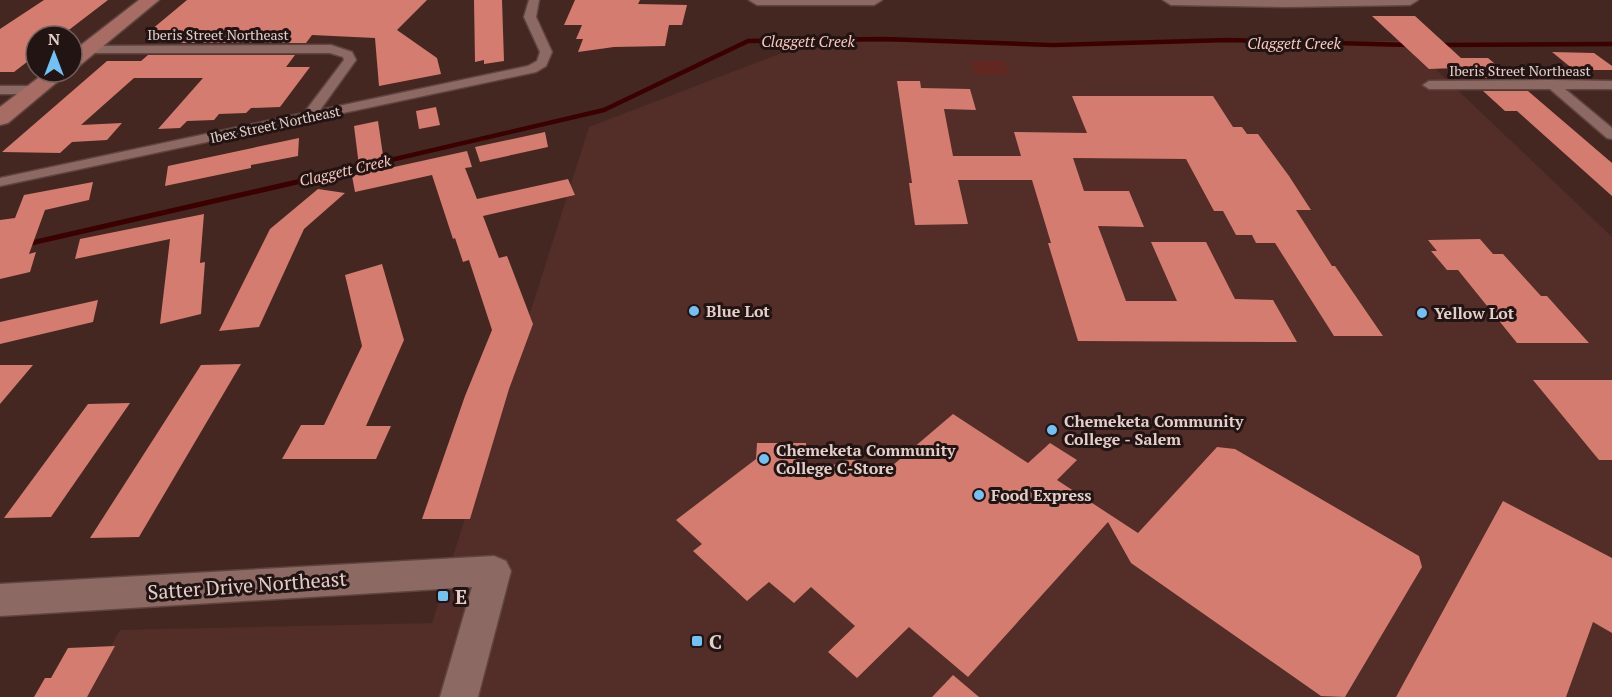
<svg xmlns="http://www.w3.org/2000/svg" width="1612" height="697" viewBox="0 0 1612 697" font-family="'PT Serif',serif">
  <style>
    .built { fill: #532d27 }
    .green { fill: #612720 }
    .lines { fill: none; stroke-linecap: round; stroke-linejoin: round }
    .stream-far1 { stroke: #3a0100; stroke-width: 4.5 }
    .stream { stroke: #3a0100; stroke-width: 5 }
    .building { fill: #d37c6f }
    .street-casing { stroke: #5f4440; stroke-width: 3 }
    .secondary-casing { stroke: #5f4440; stroke-width: 3 }
    .primary-casing { stroke: #5f4440; stroke-width: 3 }
    .street { fill: #8d6963; fill-rule: evenodd }
    .secondary { fill: #8d6963; fill-rule: evenodd }
    .primary { fill: #a76d64; fill-rule: evenodd }
    .poi-dot { fill: #72c1f5; stroke: #221412; stroke-width: 2 }
    .labels { text-anchor: middle; dominant-baseline: central; stroke-width: 6; stroke-linejoin: round; paint-order: stroke }
    .far-street-label { font-size: 14px; fill: #e3ceca; stroke: #221412 }
    .far-water-label { font-size: 15px; font-style: italic; fill: #f9c8c0; stroke: #221412 }
    .poi-label { font-size: 16px; font-weight: bold; fill: #e3ceca; stroke: #221412; text-anchor: start }
    .near-street-label { font-size: 20px; fill: #e3ceca; stroke: #221412 }
    .near-poi-label { font-size: 20px; font-weight: bold; fill: #e3ceca; stroke: #221412; text-anchor: start }
  </style>
  <rect width="100%" height="100%" fill="#452722"/>
  <!-- built -->
  <path class="built" d="M1406,41L1612,237V697H82L120,630L432,623L589,127L810,42Z"/>
  <!-- green -->
  <path class="green" d="M970,61H1004L1010,74L975,75Z"/>
  <g class="lines">
    <!-- stream-far1 -->
    <g class="stream-far1">
      <path d="M1439,45L1612,44"/>
      <path d="M378,163L604,110L748,41L884,39L1053,45L1228,40L1410,45"/>
      <path d="M342,171L365,166"/>
    </g>
    <!-- stream -->
    <path class="stream" d="M27,244L349,170"/>
  </g>
  <!-- building -->
  <g class="building">
    <path d="M44,0H108L61,36H36V55L14,72H0V29Z"/>
    <path d="M187,0H427L397,30L437,58L441,74L379,86L375,38L312,35L306,43H162L178,30H151Z"/>
    <path d="M474,0H502L504,61L484,64V60L475,62Z"/>
    <path d="M575,0H640L638,4L687,5L682,25H669L665,46L614,47L578,52L583,39H576L582,25H564Z"/>
    <path d="M1372,16H1415L1461,58H1488L1512,78H1469L1457,68L1429,69Z"/>
    <path d="M1552,52L1594,53L1612,66V70H1574Z"/>
    <path d="M148,55H295L286,67H310L280,107L251,108L246,113L219,114L214,120L187,121L180,128L158,129L203,78H134L81,125L122,123L107,140L72,142L60,153L2,152L107,61H141Z"/>
    <path d="M897,81H920L921,88L970,89L976,110L944,109L953,156H1021L1014,132L1087,133L1072,96H1213L1233,127H1242L1247,134H1258L1289,176L1311,210H1296L1332,266H1335L1383,336H1334L1275,243H1256L1252,235H1236L1223,211H1214L1186,159L1073,158L1084,191H1129L1144,227L1098,226L1126,301H1177L1151,242H1206L1235,299L1273,300L1297,342L1078,341L1048,243H1051L1032,180H958L968,224L915,225L909,183H912Z"/>
    <path d="M1483,91H1528L1612,163V196L1517,111H1505Z"/>
    <path d="M436,107L440,125L419,129L416,111Z"/>
    <path d="M378,121L385,169L467,151L472,167L465,168L477,199L568,179L575,195L483,216L499,258L507,256L533,324L509,389L470,519H422L465,396L492,330L469,260L463,262L455,238L453,239L432,175L355,192L352,176L360,174L354,126Z"/>
    <path d="M545,132L548,147L480,162L475,147Z"/>
    <path d="M299,138L298,156L251,165V168L165,186L168,166Z"/>
    <path d="M93,182L89,200L45,210L29,254L36,252L30,272L0,279V220L15,218L24,195Z"/>
    <path d="M318,189L345,193L304,229L259,327L219,331L270,229Z"/>
    <path d="M204,214L200,263L205,262L201,314L160,324L170,239L75,259L80,239Z"/>
    <path d="M1480,239L1493,254H1503L1541,296H1547L1589,343H1517L1458,270H1447L1431,251H1437L1428,240Z"/>
    <path d="M382,264L404,340L366,426H391L376,459H282L301,425H324L362,346L345,275Z"/>
    <path d="M98,300L93,322L0,344V322Z"/>
    <path d="M241,364L139,537L90,538L201,365Z"/>
    <path d="M0,365H33L0,404Z"/>
    <path d="M1533,380H1612V460H1599Z"/>
    <path d="M130,403L51,517L4,518L88,404Z"/>
    <path d="M953,414L1028,463L1050,443L1077,460L1057,480L1138,533L1217,447L1235,449L1419,556L1422,567L1345,697L1321,696L1131,563L1108,522L968,677L909,627L857,678L828,652L855,626L811,587L794,603L769,582L747,601L693,551L702,544L676,520L756,459L757,443H806V478L844,460H856L879,477Z"/>
    <path d="M1503,501L1612,558V633L1593,622L1566,697H1396Z"/>
    <path d="M115,646L87,697H34L45,678H51L68,648Z"/>
    <path d="M953,675L979,697H932Z"/>
  </g>
  <g class="lines">
    <!-- street casing -->
    <g class="street-casing">
      <g id="street">
        <path d="M529,0H539L536,17L552,52L546,66L536,72L0,186V178L304,113L344,60L343,57L330,53H88L82,49L84,46L331,45L352,52L356,60L320,110L528,66L537,61L540,52L524,17Z"/>
        <path d="M1552,80L1612,81V89H1565L1612,128V139L1607,138L1550,89H1429L1423,85L1429,81Z"/>
        <path d="M0,86H35L41,90L35,94H0Z"/>
      </g>
    </g>
    <!-- secondary casing -->
    <g class="secondary-casing">
      <g id="secondary">
        <path d="M749,0H882L874,5H757Z"/>
        <path d="M1163,0H1418L1410,5L1286,7L1171,5Z"/>
        <path d="M494,556L506,561L511,571L478,697H440L472,587L0,616V584Z"/>
      </g>
    </g>
    <!-- primary casing -->
    <g class="primary-casing">
      <g id="primary">
        <path d="M139,0H159L79,66L72,68V52Z"/>
        <path d="M46,72H69L8,123L0,125V107Z"/>
      </g>
    </g>
    <!-- street -->
    <use href="#street" class="street"/>
    <!-- secondary -->
    <use href="#secondary" class="secondary"/>
    <!-- primary -->
    <use href="#primary" class="primary"/>
  </g>
  <!-- markers -->
  <g class="poi-dot">
    <circle cx="694" cy="311" r="6"/>
    <circle cx="1422" cy="313" r="6"/>
    <circle cx="1052" cy="430" r="6"/>
    <circle cx="764" cy="459" r="6"/>
    <circle cx="979" cy="495" r="6"/>
    <rect x="437" y="590" width="12" height="12" rx="3"/>
    <rect x="691" y="635" width="12" height="12" rx="3"/>
  </g>
  <g class="labels">
    <!-- far-street labels -->
    <g class="far-street-label">
      <text x="218" y="34">Iberis Street Northeast</text>
      <text x="1520" y="70">Iberis Street Northeast</text>
      <text transform="translate(275 124) rotate(-12)">Ibex Street Northeast</text>
    </g>
    <!-- far-water labels -->
    <g class="far-water-label">
      <text x="808" y="41">Claggett Creek</text>
      <text x="1294" y="43">Claggett Creek</text>
      <text transform="translate(345 170) rotate(-13)">Claggett Creek</text>
    </g>
    <!-- poi labels -->
    <g class="poi-label">
      <text x="706" y="311">Blue Lot</text>
      <text x="1434" y="313">Yellow Lot</text>
      <text x="1064" y="421">Chemeketa Community<tspan x="1064" dy="18">College - Salem</tspan></text>
      <text x="776" y="450">Chemeketa Community<tspan x="776" dy="18">College C-Store</tspan></text>
      <text x="991" y="495">Food Express</text>
    </g>
    <!-- near-street labels -->
    <g class="near-street-label">
      <text transform="translate(247 585) rotate(-4)">Satter Drive Northeast</text>
    </g>
    <!-- near-poi labels -->
    <g class="near-poi-label">
      <text x="455" y="596">E</text>
      <text x="709" y="641">C</text>
    </g>
  </g>
  <!-- north arrow -->
  <g transform="translate(54 54)"><circle r="28" fill="#221412" stroke="#6f5e5c" stroke-width="1.5"/>
  <path d="M0-4.5L10 22L0 15L-10 22Z" fill="#72c1f5"/>
  <text y="-9" font-size="16" font-weight="bold" text-anchor="middle" fill="#e3ceca">N</text>
  </g>
</svg>
